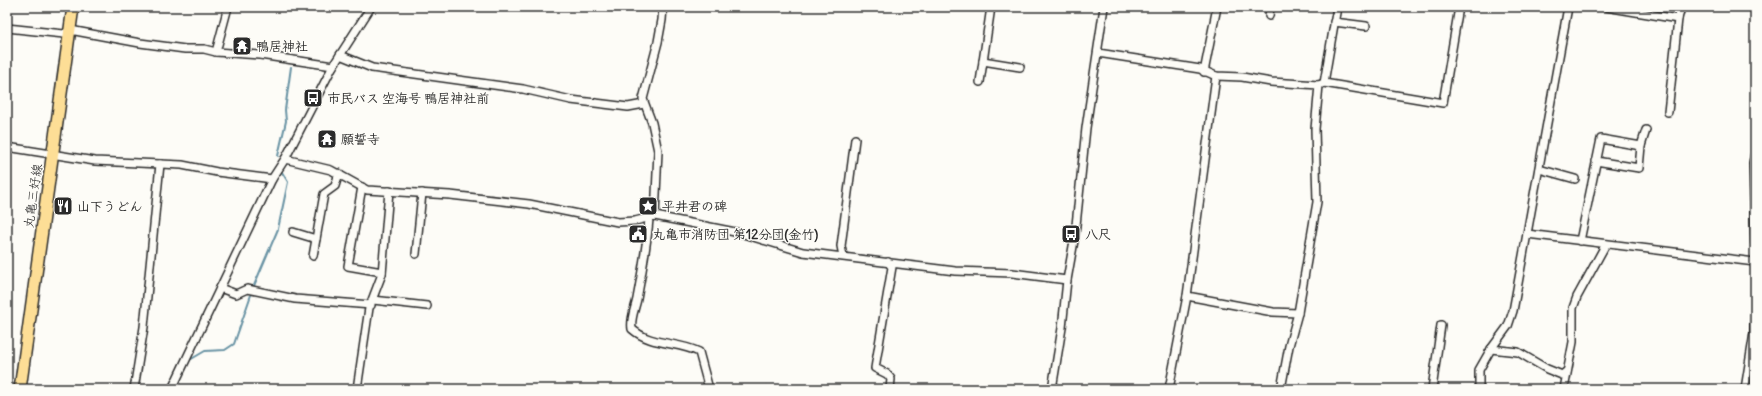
<svg xmlns="http://www.w3.org/2000/svg" width="1762" height="396" viewBox="0 0 1762 396" font-family="Delius,'Klee One',sans-serif">
  <style>
    .lines { fill: none; stroke-linecap: round; stroke-linejoin: round }
    .stream { stroke: #6993a4; stroke-width: 2 }
    .minor-casing { stroke: #2b2b2b; stroke-width: 10 }
    .primary-casing { stroke: #2b2b2b; stroke-width: 14 }
    .minor { stroke: #fdfcf7; stroke-width: 7 }
    .primary { stroke: #fdde96; stroke-width: 11 }
    .labels { text-anchor: middle; dominant-baseline: central; stroke-width: 3; stroke-linejoin: round; paint-order: stroke }
    .poi-label { font-size: 13px; font-weight: bold; fill: #2b2b2b; stroke: #fdfcf7; text-anchor: start }
    .street-label { font-size: 13px; fill: #2b2b2b; stroke: #fdfcf7 }
  </style>
  <rect width="100%" height="100%" fill="#fdfcf7"/>
  <filter id="ink" filterUnits="userSpaceOnUse"><feTurbulence type="fractalNoise" baseFrequency=".025" numOctaves="2"/><feDisplacementMap in="SourceGraphic" scale="8" xChannelSelector="R" yChannelSelector="G"/><feConvolveMatrix kernelMatrix="1 2 1 2 8 2 1 2 1" color-interpolation-filters="sRGB"/></filter>
  <g filter="url(#ink)">
    <g class="lines">
      <!-- stream -->
      <g class="stream">
        <path d="M278,156L286,121L285,110L291,67"/>
        <path d="M253,288L278,229L288,182L280,169"/>
        <path d="M188,361L205,351L225,350L234,344L252,292"/>
      </g>
      <!-- minor casing -->
      <g class="minor-casing">
        <g id="minor">
          <path d="M1606,7L1678,19"/>
          <path d="M1269,16L1270,7"/>
          <path d="M1334,22L1366,26"/>
          <path d="M7,28L64,34L70,30L140,43L185,49H204L216,52L260,55L333,66"/>
          <path d="M216,52L228,7"/>
          <path d="M1098,53L1200,69L1216,76L1242,77L1271,82L1319,85L1324,83L1443,103L1459,7"/>
          <path d="M340,55L372,68L523,89L571,100L628,107L644,104"/>
          <path d="M983,61L1020,67"/>
          <path d="M1204,72L1217,7"/>
          <path d="M980,82L991,7"/>
          <path d="M1324,83L1337,7"/>
          <path d="M1668,112L1678,19L1681,7"/>
          <path d="M1641,146L1646,130"/>
          <path d="M7,147L95,161L182,165L217,172L272,179"/>
          <path d="M1755,153L1753,163L1755,242"/>
          <path d="M285,159L331,170L367,190L450,195L529,204L618,222L635,221L655,216L740,233L803,252L955,271L1012,273L1067,280"/>
          <path d="M1539,169L1575,179"/>
          <path d="M362,187L348,266L382,272"/>
          <path d="M655,216L658,151L652,123L643,99L658,42L662,20L663,7"/>
          <path d="M649,219C647,245 642,272 637,299C635,309 630,319 632,329C651,346 677,341 699,352L709,389"/>
          <path d="M293,232L316,239"/>
          <path d="M1527,234L1755,262"/>
          <path d="M1580,241L1601,139L1641,146L1639,168L1596,161"/>
          <path d="M416,254L422,193"/>
          <path d="M313,256L324,194L335,186L339,173"/>
          <path d="M843,256L841,246L855,139"/>
          <path d="M888,262L892,267L875,368L887,374L891,379L890,389"/>
          <path d="M220,288L236,294L247,289L295,299L371,305"/>
          <path d="M1187,296L1273,312L1298,313"/>
          <path d="M373,300L427,306"/>
          <path d="M1491,349L1518,352L1547,369L1562,375L1567,371"/>
          <path d="M134,389L144,327L160,164"/>
          <path d="M172,389L272,179L285,159L333,66L371,7"/>
          <path d="M357,389L369,308L382,274L389,191"/>
          <path d="M1052,389L1062,328L1067,280L1075,235L1086,128L1104,7"/>
          <path d="M1169,389L1187,296L1216,76"/>
          <path d="M1281,389L1289,346L1298,313L1317,202L1315,129L1319,85"/>
          <path d="M1432,389L1441,325"/>
          <path d="M1479,389V370L1491,349L1508,326L1513,311L1568,7"/>
          <path d="M1564,389L1573,342V308L1577,297L1606,244"/>
          <path d="M1745,389L1754,333L1755,299"/>
        </g>
      </g>
      <!-- primary casing -->
      <g class="primary-casing">
        <path id="primary" d="M20,389L73,7"/>
      </g>
      <!-- minor -->
      <use href="#minor" class="minor"/>
      <!-- primary -->
      <use href="#primary" class="primary"/>
    </g>
  </g>
  <!-- icons -->
  <defs>
    <g id="temple-square" transform="scale(1)"><rect x="-9" y="-9" width="18" height="18" rx="4" fill="#2b2b2b" stroke="#fdfcf7"/><path d="M0-6L5-2H3V0L6.5 2.5H4V6H1.5V3h-3V6H-4V2.5H-6.5L-3 0V-2H-5Z" fill="#fff"/></g>
    <g id="bus-square" transform="scale(1)"><rect x="-9" y="-9" width="18" height="18" rx="4" fill="#2b2b2b" stroke="#fdfcf7"/><path d="M-5-6H5V4H4V6H2V4H-2V6H-4V4H-5ZM-3.5-4V0h7V-4ZM-3.5 1.2v1.5H-2V1.2ZM2 1.2v1.5H3.5V1.2Z" fill="#fff"/></g>
    <g id="restaurant-square" transform="scale(1)"><rect x="-9" y="-9" width="18" height="18" rx="4" fill="#2b2b2b" stroke="#fdfcf7"/><path d="M-5-6h1v4h1v-4h1v4h1v-4h1v5L-1.5 .5V6h-2V.5L-5-1ZM5-6V6H3V1.5H1.5Q1.5-4 5-6Z" fill="#fff"/></g>
    <g id="sight-square" transform="scale(1)"><rect x="-9" y="-9" width="18" height="18" rx="4" fill="#2b2b2b" stroke="#fdfcf7"/><path d="M0-6L1.8-2.2L6-1.7L2.9 1.2L3.7 5.4L0 3.3L-3.7 5.4L-2.9 1.2L-6-1.7L-1.8-2.2Z" fill="#fff"/></g>
    <g id="civic-square" transform="scale(1)"><rect x="-9" y="-9" width="18" height="18" rx="4" fill="#2b2b2b" stroke="#fdfcf7"/><path d="M-.6-6.5H3V-4.5H.6V-3L4-1V1h2V6H-6V1h2V-1L-.6-3ZM-1.2 2.5V6h2.4V2.5Z" fill="#fff"/></g>
  </defs>
  <g fill-rule="evenodd">
    <use href="#temple-square" x="242" y="46"/>
    <use href="#bus-square" x="313" y="98"/>
    <use href="#temple-square" x="327" y="139"/>
    <use href="#restaurant-square" x="63" y="206"/>
    <use href="#sight-square" x="648" y="206"/>
    <use href="#civic-square" x="638" y="234"/>
    <use href="#bus-square" x="1071" y="234"/>
  </g>
  <g class="labels">
    <!-- poi labels -->
    <g class="poi-label">
      <text x="256" y="46">鴨居神社</text>
      <text x="327" y="98">市民バス 空海号 鴨居神社前</text>
      <text x="341" y="139">願誓寺</text>
      <text x="77" y="206">山下うどん</text>
      <text x="662" y="206">平井君の碑</text>
      <text x="652" y="234">丸亀市消防団 第12分団(金竹)</text>
      <text x="1085" y="234">八尺</text>
    </g>
    <!-- street labels -->
    <g class="street-label">
      <text transform="translate(33 196) rotate(-82)">丸亀三好線</text>
    </g>
  </g>
  <!-- margin -->
  <rect width="1762" height="396" fill="none" stroke="#fdfcf7" stroke-width="24"/>
  <rect x="12" y="12" width="1738" height="372" fill="none" stroke="#2b2b2b" stroke-width="1.5" filter="url(#ink)"/>
</svg>
